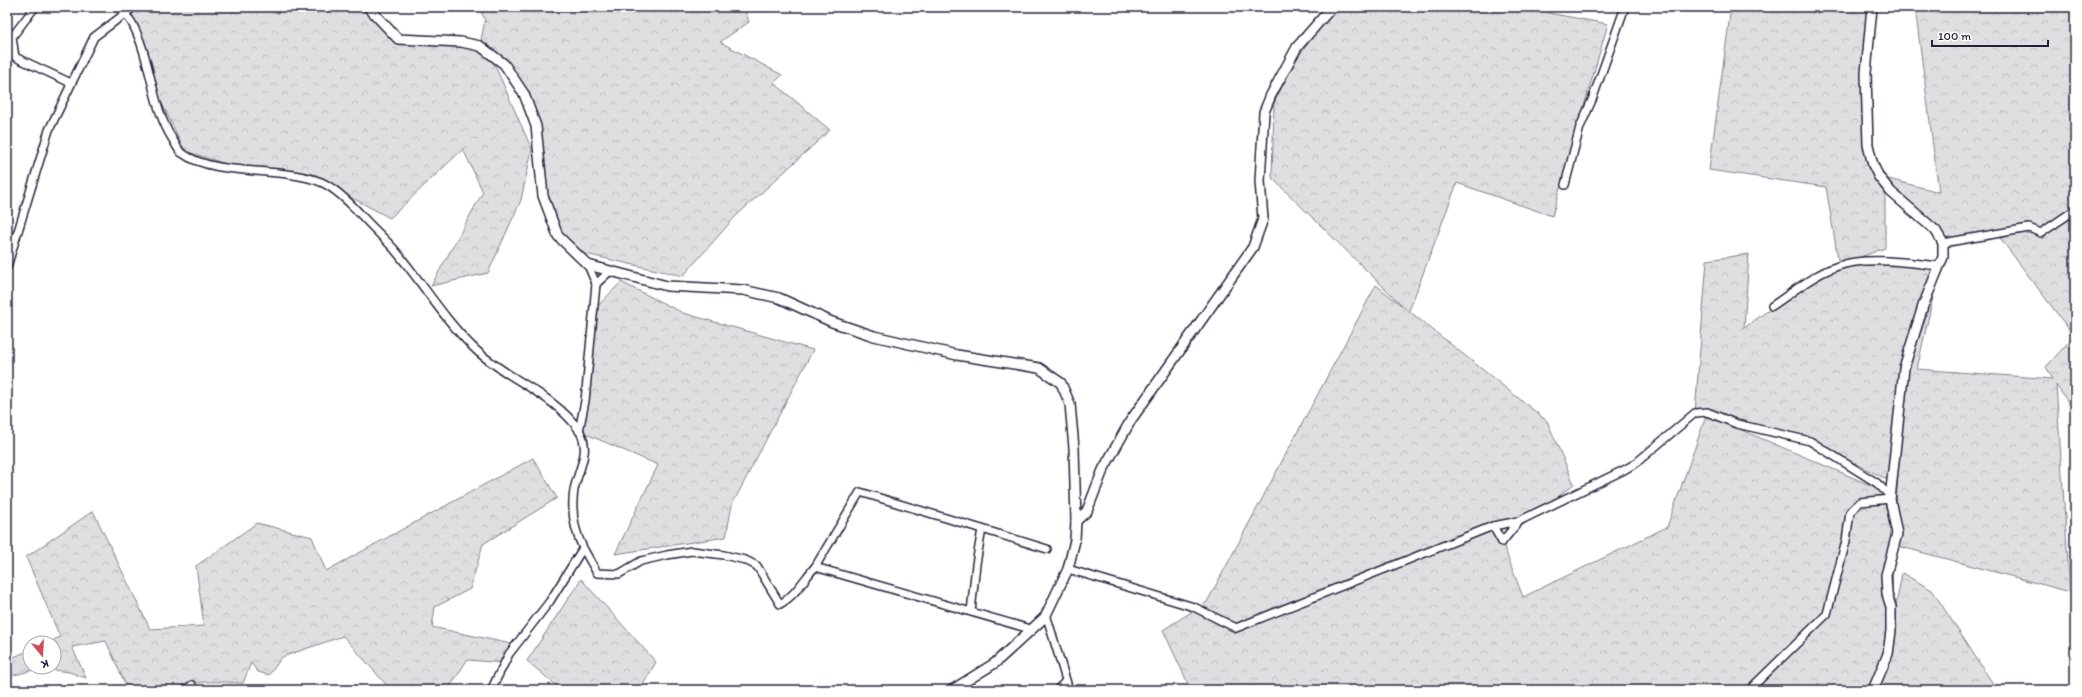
<svg xmlns="http://www.w3.org/2000/svg" width="2082" height="697" viewBox="0 0 2082 697" font-family="Itim,sans-serif">
  <style>
    .forest { fill: url(#forest-crowns); stroke: #80808e; fill-rule: evenodd }
    .lines { fill: none; stroke-linecap: round; stroke-linejoin: round }
    .minor-casing { stroke: #22223b; stroke-width: 10 }
    .tertiary-casing { stroke: #22223b; stroke-width: 12 }
    .minor { stroke: #fff; stroke-width: 7 }
    .tertiary { stroke: #fff; stroke-width: 9 }
  </style>
  <defs>
    <pattern id="forest-crowns" width="20" height="18" patternUnits="userSpaceOnUse"><rect width="20" height="18" fill="#dfdfe2"/><path d="M2 6a3 3 0 1 1 6 0M12 15a3 3 0 1 1 6 0" fill="none" stroke="#bfbfc3"/></pattern>
  </defs>
  <rect width="100%" height="100%" fill="#fff"/>
  <filter id="ink" filterUnits="userSpaceOnUse"><feTurbulence type="fractalNoise" baseFrequency=".025" numOctaves="2"/><feDisplacementMap in="SourceGraphic" scale="8" xChannelSelector="R" yChannelSelector="G"/><feConvolveMatrix kernelMatrix="1 2 1 2 8 2 1 2 1" color-interpolation-filters="sRGB"/></filter>
  <g filter="url(#ink)">
    <!-- forest -->
    <g class="forest">
      <path d="M134,7H367L398,39L480,45L485,20L479,7H744L749,22L720,42L782,75L774,83L830,130L735,217L683,276L572,251L550,217L536,126L524,94L490,54L532,150L521,200L488,273L431,286L483,192L463,149L390,218L322,182L245,170L185,151L152,83L131,10Z"/>
      <path d="M1334,7H1549L1548,13L1608,24L1552,216L1457,183L1409,311L1547,421L1574,484L1502,542L1523,597L1667,527L1706,416L1695,413L1707,260L1749,254L1744,328L1810,280L1849,264L1940,266L1917,369L2053,379L2046,367L2074,336L1997,234L1943,243L1885,185V248L1839,265L1826,187L1709,170L1731,7H1868L1873,165L1881,177L1939,192L1915,7H2075V412L2056,385L2070,592L1894,545L1890,640L1902,573L1932,590L1997,690H1191L1163,630L1207,602L1376,285L1405,308L1272,178L1274,103L1296,60ZM1718,420L1817,444L1892,482L1899,451L1894,543L1882,490Z"/>
      <path d="M621,282L683,313L813,350L732,505L726,537L615,554L658,465L579,431L594,310Z"/>
      <path d="M533,458L557,498L483,544L470,589L435,607L432,627L516,645L505,663L467,660L448,690H391L343,636L282,657L269,675L258,672L251,663L243,683C221,682 192,679 172,690H128L106,641L72,647L86,678L69,672L41,668L7,677V660L30,650V667H54V643H47L60,637L26,557L93,511L150,629L204,626L196,566L257,523L312,537L326,571Z"/>
      <path d="M581,579L656,662L640,690H562L527,661Z"/>
    </g>
    <g class="lines">
      <!-- minor casing -->
      <g class="minor-casing">
        <g id="minor">
          <path d="M118,7C123,13 130,18 133,25C152,62 151,106 173,140C176,144 178,151 182,153C214,177 282,166 321,182C335,188 353,206 363,217C373,228 384,238 394,249C422,282 444,320 476,350C507,379 555,395 579,430C592,451 578,469 574,490C571,510 574,530 583,548L550,601L509,654L491,690"/>
          <path d="M7,36L12,37L35,7"/>
          <path d="M12,37L15,57L71,83"/>
          <path d="M1565,185L1580,127L1592,100L1625,7"/>
          <path d="M1943,243L2029,228L2041,233L2075,210"/>
          <path d="M588,265L596,284"/>
          <path d="M7,267L49,130L94,37L134,7"/>
          <path d="M1772,306C1793,292 1814,274 1838,266C1868,256 1909,263 1940,266"/>
          <path d="M579,431L585,401L596,284L609,272"/>
          <path d="M1519,521L1493,526L1502,542L1519,521L1624,470L1636,463L1695,413L1707,412L1737,424L1810,441L1877,483L1891,497"/>
          <path d="M982,529L1047,549"/>
          <path d="M583,548L597,573L619,574L641,561L667,555L692,551L724,555L745,560L757,566L780,604C795,596 804,579 815,567"/>
          <path d="M1068,569L1194,607L1236,628L1493,526"/>
          <path d="M971,612L976,564L982,529L860,492L815,567L1030,629"/>
          <path d="M1046,614L1069,690"/>
          <path d="M186,690L192,685"/>
          <path d="M1057,690L1066,681"/>
          <path d="M1749,690L1827,614L1846,541L1850,512L1860,502L1890,499"/>
        </g>
      </g>
      <!-- tertiary casing -->
      <g class="tertiary-casing">
        <g id="tertiary">
          <path d="M368,7L398,39L461,42L480,46L504,64L524,94L536,126L543,196L558,236L588,265L667,286L743,290L779,298L832,322L874,336L957,355L1039,368L1061,383L1070,404L1074,448L1076,521L1075,540L1068,569L1045,617L995,663L952,690"/>
          <path d="M1872,7L1866,73L1868,145L1873,165L1879,177L1891,192L1936,231L1943,243V257L1923,306L1904,368L1890,499L1897,534L1886,575L1887,594L1891,607V631L1888,654L1873,690"/>
          <path d="M1076,521L1087,511L1103,470L1131,420L1253,247L1263,219L1260,181L1264,112L1271,95L1297,47L1332,7"/>
        </g>
      </g>
      <!-- minor -->
      <use href="#minor" class="minor"/>
      <!-- tertiary -->
      <use href="#tertiary" class="tertiary"/>
    </g>
  </g>
  <!-- margin -->
  <rect width="2082" height="697" fill="none" stroke="#fff" stroke-width="24"/>
  <rect x="12" y="12" width="2058" height="673" fill="none" stroke="#22223b" stroke-width="1.5" filter="url(#ink)"/>
  <!-- north arrow -->
  <g transform="translate(42 655) rotate(162)"><circle r="19" fill="#ffffff" stroke="#a7a7b1"/>
  <path d="M0-3L7 15L0 10L-7 15Z" fill="#d1495b"/>
  <text y="-6" font-size="11" font-weight="bold" text-anchor="middle" fill="#22223b">K</text>
  </g>
  <!-- scale -->
  <path d="M1932 40v6h116v-6" fill="none" stroke="#22223b" stroke-width="2"/>
  <text x="1938" y="40" font-size="12" fill="#22223b" stroke="#ffffff" stroke-width="3" paint-order="stroke">100 m</text>
</svg>
